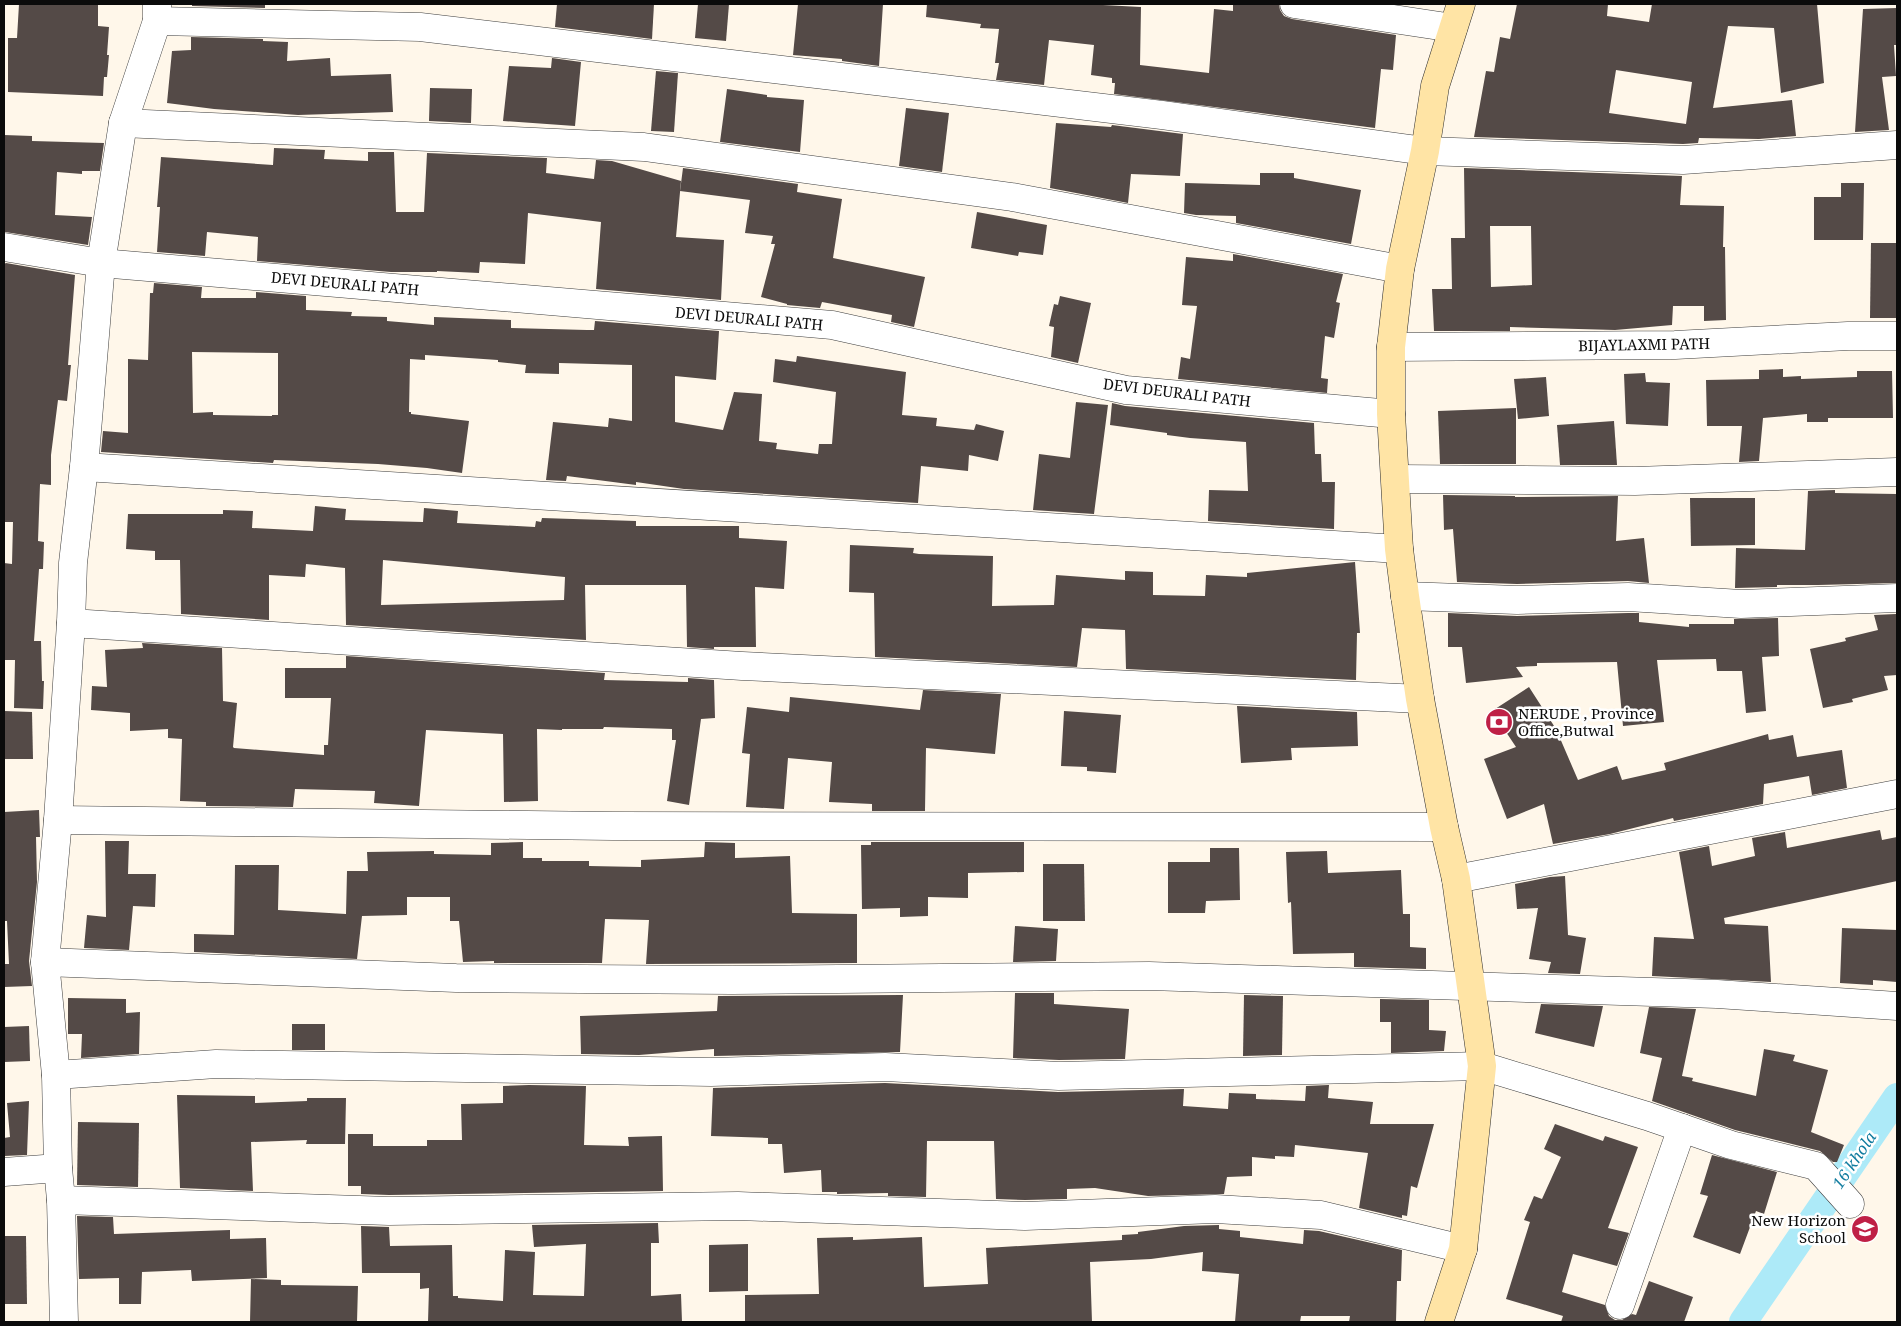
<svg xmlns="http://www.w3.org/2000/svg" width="1901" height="1326" viewBox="0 0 1901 1326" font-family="'Noto Serif',serif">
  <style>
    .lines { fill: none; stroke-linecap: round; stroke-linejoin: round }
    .canal { stroke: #adeaf8; stroke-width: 28 }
    .building { fill: #544a47; fill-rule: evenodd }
    .street-casing { stroke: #3e3e3e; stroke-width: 29 }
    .secondary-casing { stroke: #2d2d2d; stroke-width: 29 }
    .street { stroke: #fff; stroke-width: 28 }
    .secondary { stroke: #ffe4a5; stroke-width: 28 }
    .labels { text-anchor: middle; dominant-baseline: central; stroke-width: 5; stroke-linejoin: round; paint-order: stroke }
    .street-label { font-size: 15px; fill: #0b0b0b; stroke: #fff }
    .poi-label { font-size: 15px; fill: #0b0b0b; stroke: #fff; text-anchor: start }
    .water-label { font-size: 16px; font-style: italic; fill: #127da0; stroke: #fff }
  </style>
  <rect width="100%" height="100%" fill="#fff7ea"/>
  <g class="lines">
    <!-- canal -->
    <path class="canal" d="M1743,1322L1897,1097"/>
  </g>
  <!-- building -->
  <g class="building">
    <path d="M19,4H98V26L109,27L107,55H109L107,77H104L103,96L8,92V38H17Z"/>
    <path d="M192,4H265V8L192,6Z"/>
    <path d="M557,4H654L652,39L555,27Z"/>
    <path d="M698,4H729L726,41L695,38Z"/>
    <path d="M798,4H883L879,66L842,61V59L793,55Z"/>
    <path d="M927,4H1103V5L1141,7L1140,65L1209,73L1214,9L1233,11V4H1279L1280,10L1284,16L1292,19L1396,35L1393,70L1381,69L1375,128L1114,94L1115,83H1112V78L1091,75L1094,45L1049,40L1044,85L996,80L999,63H995L999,29L980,28L981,24L926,17Z"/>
    <path d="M1517,4H1608L1607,16L1649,22L1652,4H1817L1824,83L1781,93L1774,28L1728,26L1713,108L1792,100L1796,136L1759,139L1699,138L1698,143L1683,144L1474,137L1486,71L1494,72L1500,37L1510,39ZM1616,70L1692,82L1686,124L1609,113Z"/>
    <path d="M1897,8V45H1894L1896,76L1882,77L1889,130L1855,132L1863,9Z"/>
    <path d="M191,37L263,39V41L288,42L287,61L330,58L331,76L391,74L393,112L298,115L214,109L167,103L172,51L191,50Z"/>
    <path d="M552,58L581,62L575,126L503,121L509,66L551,68Z"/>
    <path d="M656,71L678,73L674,132L651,131Z"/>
    <path d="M430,88L472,89L471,123L429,121Z"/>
    <path d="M727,89L767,95V97L804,100L800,152L720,142Z"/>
    <path d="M906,108L949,113L942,172L899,166Z"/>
    <path d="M1056,123L1111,127L1112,125L1183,134L1180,176L1131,174L1128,203L1050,188Z"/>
    <path d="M4,135L32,136V141L104,143L100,171H82V174L57,172L55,215L92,217L88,245L5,232Z"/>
    <path d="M274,148L325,150L324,159L368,161V152H394L396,212H424L427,153L547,158L546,173L594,179L596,160L612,161L681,181L676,237L724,240L721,300L596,289L601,222L528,213L525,264L480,262L479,273L437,271V272H391L257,261L258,237L207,232L205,256L157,252L160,207H157L161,157L273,165Z"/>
    <path d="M683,168L798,184L797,192L842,199L833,258L925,277L914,327L891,322L892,315L822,302L820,308L787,305V304L761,297L775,244H771L773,236L745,233L750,200L680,191Z"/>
    <path d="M1464,168L1682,176L1680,205L1724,206L1723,247H1725L1726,320L1704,321V306H1673L1672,325L1615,330L1510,327V331H1434L1432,289H1452L1451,238H1465ZM1490,226H1531L1532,285L1491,287Z"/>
    <path d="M1260,173H1294V178L1361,190L1351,244L1236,223V216L1196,215L1184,213L1185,183L1260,185Z"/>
    <path d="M1841,183H1864L1863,240H1814V197H1841Z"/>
    <path d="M977,212L1047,225L1043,255L1019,252L1018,256L971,248Z"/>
    <path d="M1871,243H1897V318H1870Z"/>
    <path d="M1233,254L1343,274L1336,302L1340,303L1334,338L1325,336L1321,378L1328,379L1327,393L1178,379L1181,357L1190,359L1197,306L1182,305L1186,257L1233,261Z"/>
    <path d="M6,263L75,275L68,365H71L67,401L58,400L51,455V485L40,484L38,541L44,542L43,569H39L34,641H41L42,681H44L43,709L14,708L15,660H4V563L12,564L13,522H4V264Z"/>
    <path d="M154,283L202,287L201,298H256V292L306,296V310L352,312L351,316L387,317V321L434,325V317L511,320V328L587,330H594L595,321L719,331L716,380L675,376V422L723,430L734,392L762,394L759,441L777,443L776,449L818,454L819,444H832L836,392L773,382L775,359L796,362L797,356L906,372L902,415L937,418L936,426L974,430L976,424L1004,431L998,461L969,455L968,471L921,466L918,503L684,489L636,482V485L567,476L566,481L546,480L553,422L608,427L609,418L632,421V365L559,363V374L525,373L526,365L498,362V360L425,355V360L410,359L409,412H411V414L469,421L462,473L427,468L378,464L274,460L273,463L101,452L103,431L128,433V359L148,360L150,293H153ZM192,352L278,353V415H272V416L213,415V412L193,413Z"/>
    <path d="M1060,296L1091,303L1078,363L1051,357L1054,327L1049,326L1054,304L1058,305Z"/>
    <path d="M1783,369V377L1801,376V379L1857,377V371H1892L1893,418H1828V422H1807V414L1763,418L1759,461L1739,462L1742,426H1707L1706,380L1759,379V370Z"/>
    <path d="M1645,373L1646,382L1670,383L1668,426L1626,424L1624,374Z"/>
    <path d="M1546,377L1549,416L1518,419L1514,379Z"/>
    <path d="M1076,402L1108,405L1094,514L1033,510L1039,454L1070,458Z"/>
    <path d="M1112,403L1125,406L1314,423L1315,454H1321L1322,482H1335L1334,529L1208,521L1209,490L1248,491L1246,442L1190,438L1167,435V433L1110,425Z"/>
    <path d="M1516,408V464H1440L1438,411Z"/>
    <path d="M1614,421L1617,465H1560L1557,425Z"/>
    <path d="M1835,490V493L1897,494V583L1818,585H1777V587L1735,588L1736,548L1805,550L1808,491Z"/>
    <path d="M1443,495L1515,496V497L1618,496L1616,541L1644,538L1649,583L1628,581L1517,584L1457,582L1453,529L1444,530Z"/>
    <path d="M1690,498H1755V545L1691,546Z"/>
    <path d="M315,506L346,509L345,520L423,522L424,508L458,511L457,523L535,527L536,521L541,522L542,518L636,521V526H739V538L787,541L784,589L755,587L756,647H714V649L687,647L686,585H585L586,640L346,625L345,568L306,564L305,577L269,575V620L181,614L180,560H155V551L126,549L128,514H223V510L253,511L252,528L313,531ZM383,560L565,577L564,600L381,605Z"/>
    <path d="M850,545L914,548L913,553L919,554L993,556L992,606L1054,605L1056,575L1125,580V571L1153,572V595L1205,596L1206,575L1247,577V573L1355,562L1360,633H1357L1356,680L1126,669L1125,630L1082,628L1077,667L875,657L874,593L849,592Z"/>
    <path d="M1448,613L1517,616L1628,613H1639V622L1689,627V624H1734V619L1778,618L1779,656L1762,657L1766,711L1746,713L1742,671H1717L1716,659L1657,660L1664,722L1623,726L1617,662L1537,663V666L1516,667L1523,677L1466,683L1462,647H1448Z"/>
    <path d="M1896,614L1897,675L1884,676L1888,690L1852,699L1853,702L1823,708L1810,649L1846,641L1845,638L1878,630L1874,615Z"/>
    <path d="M142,643L222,648L223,701L237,703L233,747L234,748L324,755V745H328L331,698H285V668H346V656L605,673L604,680L688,682V678L714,680L715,718L701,719L689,805L667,801L676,740H672V729L604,727L603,729H562V730L537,729L538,801L504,802L503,734L426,730L419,806L374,803L375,791L295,789L293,807L206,806V802L180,801L182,739L168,738V729L130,731V713L91,710L92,686L107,687L105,650L143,648Z"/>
    <path d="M1529,687L1556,729L1578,780L1617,766L1622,780L1666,770L1664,763L1768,734L1769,740L1793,735L1797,757L1842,750L1847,788L1812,795L1809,776L1764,784L1763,804L1674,821L1673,818L1610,834L1553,844L1544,804L1507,819L1484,759L1516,747L1492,711Z"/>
    <path d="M923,690L1001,694L995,754L926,748L925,811H872V804L829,802L832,762L788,758L784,809L746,807L750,754L742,753L747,707L789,712L790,697L920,710Z"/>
    <path d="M1237,706L1357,712L1358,746L1291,748L1292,760L1241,763Z"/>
    <path d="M4,711L32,712L33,759H4Z"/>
    <path d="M1064,711L1121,715L1116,773L1087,771V767L1061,766Z"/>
    <path d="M39,810L40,837H36L37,882L29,961L32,986L4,987V964H9L7,921H4V812Z"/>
    <path d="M1880,830L1882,840L1897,837V881L1724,918L1725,924L1768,926L1771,982L1652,976L1654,937L1694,939L1679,852L1709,846L1712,866L1755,856L1752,838L1785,832L1787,848Z"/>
    <path d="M105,841H129L128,874H156L155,907L133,906L129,950L84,948L87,915L106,917Z"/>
    <path d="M523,842V858H542V861H589V866L641,867V860L704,857L705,842L735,843V858L790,856L792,913L857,914V963L646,964L649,920L605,919L602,963H494V961L463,962L459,921H450V897H407V915L362,916L357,959L194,952V934L234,935L235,865H279L278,910L346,914L347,871H368L367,852L434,851V854L491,855V843Z"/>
    <path d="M871,842H1024V872L968,873V898L928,897V916L900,917V908L862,909L861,845H871Z"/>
    <path d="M1210,848H1239L1240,900L1206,901L1205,913H1168V862H1210Z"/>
    <path d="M1327,851L1328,873L1401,870L1403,914H1410V947L1426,948V969L1354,967V953L1293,954L1291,902L1288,903L1286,852Z"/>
    <path d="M1043,864H1084L1085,921H1043Z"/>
    <path d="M1565,876L1568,935L1586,938L1580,974L1548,973L1551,962L1529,959L1538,908L1517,909L1515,884L1550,877Z"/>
    <path d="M1015,926L1058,929L1056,961L1013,962Z"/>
    <path d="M1842,928L1897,930V982L1873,980V985L1840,983Z"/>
    <path d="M1015,993H1054V1004L1129,1009L1125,1059L1059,1060L1013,1058Z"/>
    <path d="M903,995L900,1052L714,1056V1049L639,1055L581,1054L580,1016L717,1011L718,996Z"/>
    <path d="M1244,995L1283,996L1282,1055L1243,1056Z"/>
    <path d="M68,998L126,999V1013L140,1012L139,1054L81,1058L82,1034H68Z"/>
    <path d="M1380,999L1429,1000V1030L1446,1031L1444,1051L1391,1053V1022H1380Z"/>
    <path d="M1541,1004L1603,1006L1594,1047L1535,1033Z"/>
    <path d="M1649,1007L1696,1009L1682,1076L1693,1078L1692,1081L1756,1096L1764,1049L1795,1055L1793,1061L1828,1070L1811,1132L1844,1145L1837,1162H1833L1820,1151L1735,1130L1652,1101L1662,1058L1640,1053Z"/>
    <rect x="292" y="1024" width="33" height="26"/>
    <path d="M29,1026L30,1061L4,1062V1027Z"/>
    <path d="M885,1083L1058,1092L1184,1089L1183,1106L1228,1109L1229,1093L1256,1094V1099L1305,1101L1306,1086L1328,1085H1329L1328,1098L1373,1102L1370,1124H1434L1417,1188L1411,1186L1407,1216L1402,1215V1218L1359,1208L1368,1153L1295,1145L1294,1157L1275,1156V1159L1252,1157V1176L1227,1177L1224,1194L1148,1196L1095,1188L1067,1189V1199L1025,1200L996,1199L994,1141H927L926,1197L888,1196V1193L837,1194V1192H822L821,1170L784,1173L782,1144H768V1138L711,1136L713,1088Z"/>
    <path d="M529,1085L586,1086L584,1145L629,1146L628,1137L662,1136L663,1191L389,1195L361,1194V1186H348V1134H373V1146H427V1140H462L461,1104L503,1103V1086Z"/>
    <path d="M177,1095L255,1096V1103L307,1101V1098H346L345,1144H306L307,1140L251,1142L253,1191L180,1188Z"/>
    <path d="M29,1101L27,1155L4,1156V1138L10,1137L7,1103Z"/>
    <path d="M78,1122L139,1123L138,1187L77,1185Z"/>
    <path d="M1555,1124L1603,1141L1605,1136L1638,1147L1608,1228L1629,1233L1617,1266L1573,1254L1562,1292L1605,1305L1609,1316L1615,1320H1622L1632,1314L1636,1315L1649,1281L1693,1297L1684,1322H1561L1563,1316L1506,1299L1530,1222L1524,1220L1534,1196L1542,1199L1561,1157L1544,1149Z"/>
    <path d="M1712,1155L1777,1172L1764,1214L1756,1211L1740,1254L1693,1237L1708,1196L1700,1194Z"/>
    <path d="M77,1216L113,1217L114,1234L230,1230V1239L266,1238L267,1278L192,1281L191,1270L142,1272L141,1304H119V1278L79,1279Z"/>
    <path d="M658,1223L659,1243H651V1296L681,1294L682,1322H428L429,1288L420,1289V1273H362L361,1226L389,1227L390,1246L452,1245L453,1296H458V1298L503,1301L505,1250L535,1252L533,1295L584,1296L586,1244L534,1247L532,1225Z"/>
    <path d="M1219,1225V1229L1240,1231V1237L1303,1244L1304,1230L1319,1231L1402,1250L1401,1281H1397L1396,1322H1349L1350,1316H1301L1300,1322H1235L1239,1274L1202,1271L1203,1252L1151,1259L1090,1262L1092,1322H745V1295L819,1294L817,1238L853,1237V1240L922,1237L924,1287L988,1284L986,1248L1122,1240V1235L1138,1234V1232L1184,1226Z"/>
    <path d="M4,1236H26L27,1304H4Z"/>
    <path d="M748,1244V1291L709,1292V1245Z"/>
    <path d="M251,1279L281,1280V1285L358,1286L357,1322H250Z"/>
  </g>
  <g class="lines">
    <!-- street casing -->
    <g class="street-casing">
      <g id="street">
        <path d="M1294,4L1453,28"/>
        <path d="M157,21L420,27L1162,115L1425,151L1683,160L1897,145"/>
        <path d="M123,123L644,147L1012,197L1400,269"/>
        <path d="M4,247L101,263L832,325L1126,390L1391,414"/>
        <path d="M1391,347L1675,345L1848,336H1897"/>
        <path d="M84,467L1399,549"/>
        <path d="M1396,479L1635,481L1897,472"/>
        <path d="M1405,596L1517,600L1628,597L1741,604L1897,598"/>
        <path d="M71,623L742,666L1420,699"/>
        <path d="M58,820L612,826L1444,827"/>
        <path d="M1456,879L1897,794"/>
        <path d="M45,962L456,978L732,980L1149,976L1717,994L1897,1006"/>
        <path d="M56,1075L216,1064L711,1072L885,1067L1059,1076L1482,1066L1647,1116L1731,1145L1816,1166L1850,1204"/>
        <path d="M4,1172L58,1168"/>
        <path d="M61,1200L389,1211L738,1206L1025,1216L1215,1209L1321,1215L1463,1249"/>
        <path d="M1620,1305L1682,1128"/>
        <path d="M64,1322L61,1200L58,1168L56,1075L45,962L58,820L71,623L73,563L84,467L101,263L123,123L157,21V4"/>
      </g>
    </g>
    <!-- secondary casing -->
    <g class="secondary-casing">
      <path id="secondary" d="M1439,1322L1463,1249L1482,1066L1456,879L1444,827L1420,699L1405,596L1399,549L1391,414V347L1400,269L1425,151L1435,86L1461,4"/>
    </g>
    <!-- street -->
    <use href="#street" class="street"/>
    <!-- secondary -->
    <use href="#secondary" class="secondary"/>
  </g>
  <!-- icons -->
  <defs>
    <g id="bank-disc" transform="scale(1.4375)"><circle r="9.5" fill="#bf2046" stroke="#fff"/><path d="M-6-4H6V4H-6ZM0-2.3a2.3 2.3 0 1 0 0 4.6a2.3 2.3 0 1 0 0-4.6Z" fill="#fff"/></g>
    <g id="school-disc" transform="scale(1.4375)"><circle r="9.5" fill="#bf2046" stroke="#fff"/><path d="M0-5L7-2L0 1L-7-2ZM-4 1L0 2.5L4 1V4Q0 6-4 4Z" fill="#fff"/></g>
  </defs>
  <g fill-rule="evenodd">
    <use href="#bank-disc" x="1499" y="722"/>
    <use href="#school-disc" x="1865" y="1229"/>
  </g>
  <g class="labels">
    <!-- street labels -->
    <g class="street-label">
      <text transform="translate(345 283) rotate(5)">DEVI DEURALI PATH</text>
      <text transform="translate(749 318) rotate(5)">DEVI DEURALI PATH</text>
      <text transform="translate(1644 344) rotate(-1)">BIJAYLAXMI PATH</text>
      <text transform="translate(1177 392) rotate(7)">DEVI DEURALI PATH</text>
    </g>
    <!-- poi labels -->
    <g class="poi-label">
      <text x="1518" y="713">NERUDE , Province<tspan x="1518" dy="17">Office,Butwal</tspan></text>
      <text x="1846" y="1220" text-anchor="end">New Horizon<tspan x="1846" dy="17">School</tspan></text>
    </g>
    <!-- water labels -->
    <g class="water-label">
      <text transform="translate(1854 1160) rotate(-56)">16 khola</text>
    </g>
  </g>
  <!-- border -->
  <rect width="1901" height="1326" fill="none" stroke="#0b0b0b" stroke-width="10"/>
</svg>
